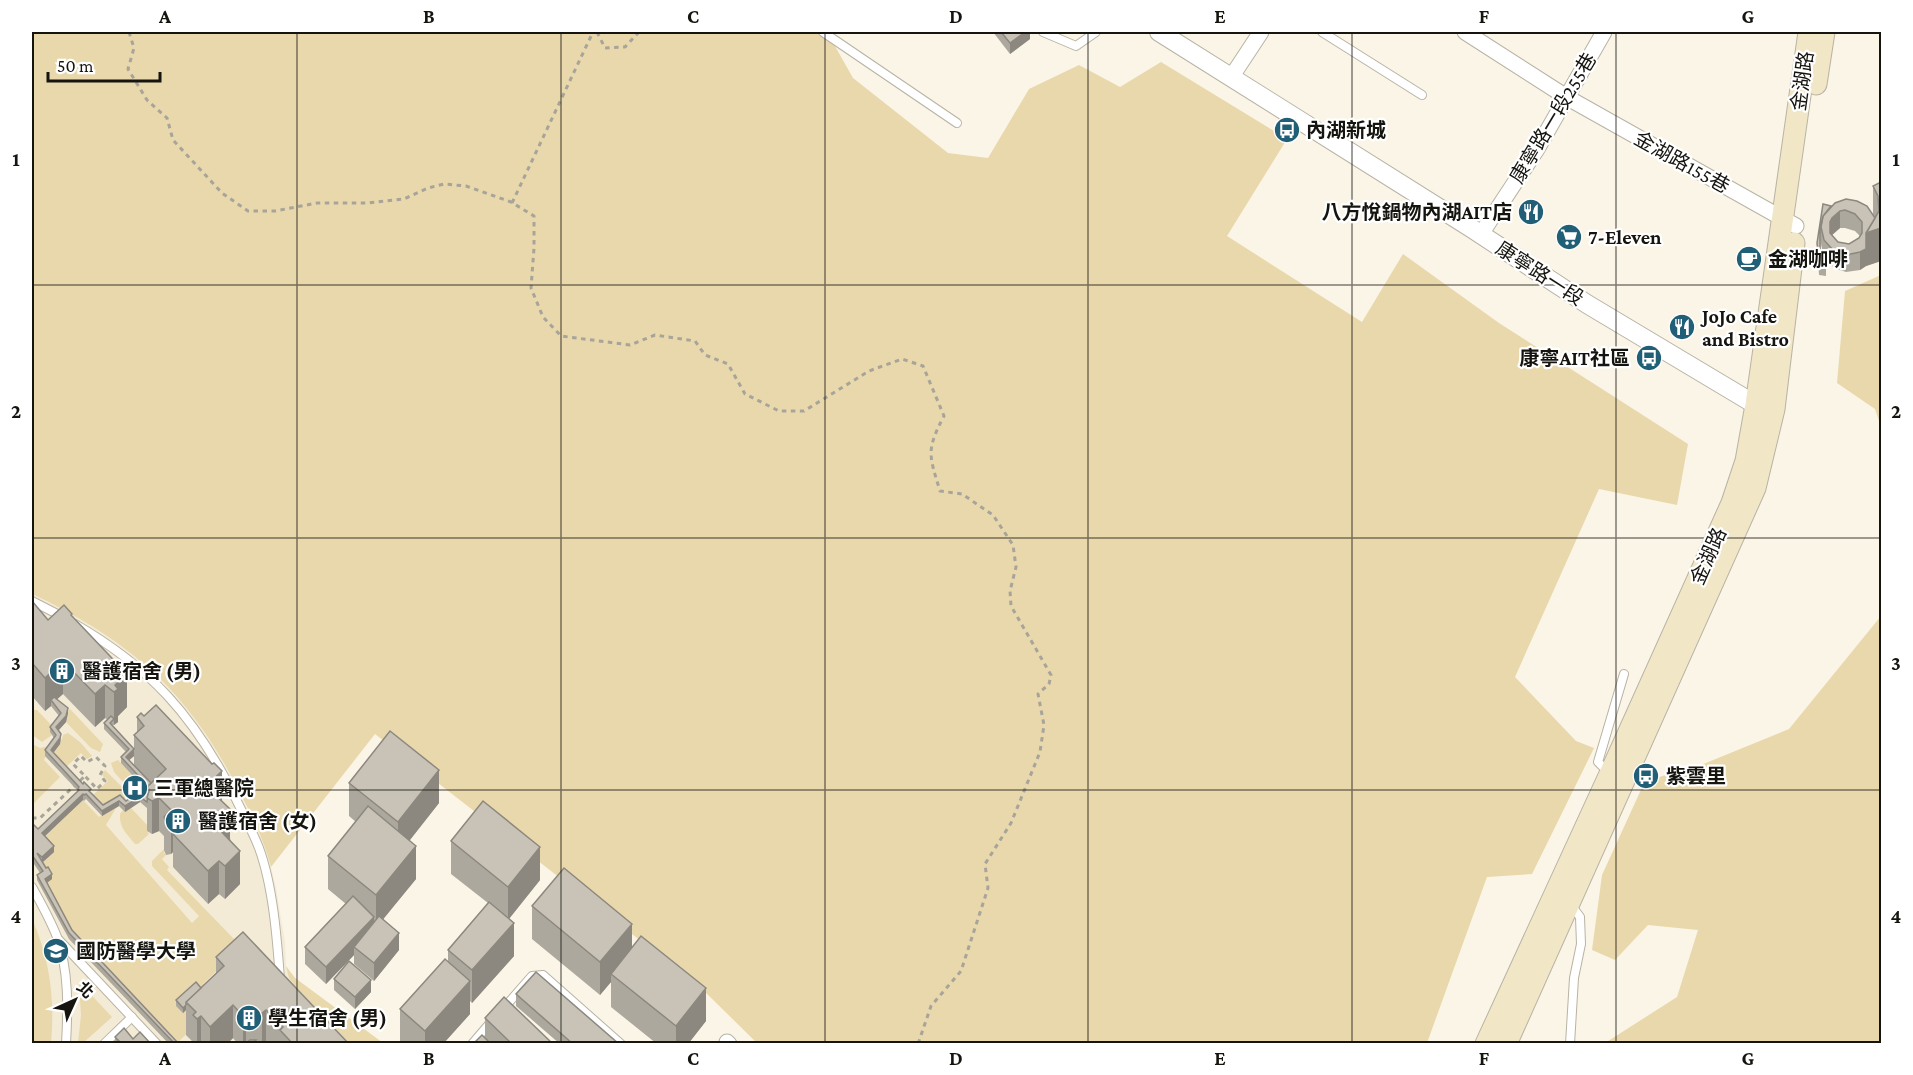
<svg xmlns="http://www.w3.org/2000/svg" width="1913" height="1075" viewBox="0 0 1913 1075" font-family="'Crimson Pro','Noto Sans TC',serif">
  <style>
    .built { fill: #f3ebd5 }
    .green { fill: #e9d8ab }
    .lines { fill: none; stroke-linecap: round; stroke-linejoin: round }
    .service-casing { stroke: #b8b3a5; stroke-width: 10 }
    .minor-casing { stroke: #b8b3a5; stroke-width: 17 }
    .tertiary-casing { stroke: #b8b3a5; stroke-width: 20 }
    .secondary-casing { stroke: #b8b3a5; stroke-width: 23 }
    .path { stroke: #a7a499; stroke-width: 3; stroke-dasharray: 4.5 4.5; stroke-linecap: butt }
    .service { stroke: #fff; stroke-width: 8 }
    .minor { stroke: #fff; stroke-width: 15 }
    .tertiary { stroke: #fff; stroke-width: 18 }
    .secondary { stroke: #f1e6c5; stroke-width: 21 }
    .wall { fill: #aca89d; fill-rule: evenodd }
    .shaded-wall { fill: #8c887f }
    .building { fill: #c8c3b6; stroke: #8c887f; stroke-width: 1.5; fill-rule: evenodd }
    .grid { fill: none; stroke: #15140f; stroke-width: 1.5; stroke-opacity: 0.55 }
    .labels { text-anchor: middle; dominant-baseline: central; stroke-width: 4.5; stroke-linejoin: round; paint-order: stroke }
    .street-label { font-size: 20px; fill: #15140f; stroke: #fff }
    .poi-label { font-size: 20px; font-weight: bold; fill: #15140f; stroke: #fff; text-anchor: start }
    .neatline { fill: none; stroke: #15140f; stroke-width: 2 }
    .grid-label { font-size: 20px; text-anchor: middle; font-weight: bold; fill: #15140f }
  </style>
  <rect width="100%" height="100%" fill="#faf5e6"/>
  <!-- built -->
  <path class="built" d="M32,594L70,612L120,643L149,668L193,714L223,759L266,847L276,888L285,942L286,966L295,978L383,1043L32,1044Z"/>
  <!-- green -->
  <g class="green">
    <path d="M32,32H827L853,78L948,153L988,158L1029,89L1079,65L1120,87L1161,62L1287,139L1227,236L1362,322L1403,254L1499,323L1688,444L1677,505L1599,489L1515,677L1576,741L1594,748L1532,874L1487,877L1427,1043H757L700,987L375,734L271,867C264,840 252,816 239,791C190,693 130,640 32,594Z"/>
    <path d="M1881,275V427L1875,409L1837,383L1845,291Z"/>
    <path d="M1881,616V1043H1605L1677,997L1698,930L1648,925L1615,960L1592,950L1602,875L1645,781L1701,765L1789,729Z"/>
    <path d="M70,709L103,744L100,752L91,748L66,722L67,712Z"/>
    <path d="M32,710H37L54,728L50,732L52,735L42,742L32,735Z"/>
    <path d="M68,733L80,742L92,756L87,759L81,753L65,768L52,754L60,744L63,735Z"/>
    <path d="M32,744L40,748L49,746L44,760L60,777L32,805Z"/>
    <path d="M118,760L151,794L138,798L114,772L111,763Z"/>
    <path d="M105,770L127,792V796L121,802L105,810L92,796L108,781L102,775Z"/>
    <path d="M83,800L99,817L116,808L106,825L192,923L199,916L152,866V861L165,848L164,853L166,855L162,859L169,867L167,870L234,939L271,963L237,951L203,984L220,1002L177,1043H174L72,936L33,853L42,863L53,852L42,839Z"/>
    <path d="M131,808L148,826L147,831L149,834L138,844H135C127,834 119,828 120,814L123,810L125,812Z"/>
    <path d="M32,919C50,959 55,1000 51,1043H32Z"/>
    <path d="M286,966L295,978L383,1043H349L296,987L289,978Z"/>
    <path d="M81,984L112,1017L83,1043H78L81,1015L79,985Z"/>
  </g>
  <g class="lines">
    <!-- service casing -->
    <g class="service-casing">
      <g id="service">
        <path d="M823,32L957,123"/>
        <path d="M1043,32L1076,46L1096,32"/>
        <path d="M1322,32L1422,95"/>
        <path d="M32,601L65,618"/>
        <path d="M75,624C151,668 194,716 234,795C242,812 252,830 259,848C273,886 277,938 280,979"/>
        <path d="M1608,772L1598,762L1624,674"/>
        <path d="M32,887C41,903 50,919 57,937C69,970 68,1009 66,1044"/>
        <path d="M58,939L157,1044"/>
        <path d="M504,1008L532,976L543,975L621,1044"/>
        <path d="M104,1044L132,1017"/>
        <path d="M472,1044L490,1023"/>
        <path d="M1570,1044L1574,978L1581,944L1580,917L1571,905"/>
      </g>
    </g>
    <!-- minor casing -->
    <g class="minor-casing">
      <g id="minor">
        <path d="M1465,32L1568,98L1796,226"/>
        <path d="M1232,76L1261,32"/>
        <path d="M1481,234L1537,149L1604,32"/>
        <path d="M727,1042L729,1044"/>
      </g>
    </g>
    <!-- tertiary casing -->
    <g class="tertiary-casing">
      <path id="tertiary" d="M1159,32L1471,228L1587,304L1756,405L1767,408"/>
    </g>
    <!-- secondary casing -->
    <g class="secondary-casing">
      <g id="secondary">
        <path d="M1816,84L1824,32"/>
        <path d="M1486,1044L1610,774L1732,503L1746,461L1756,405L1809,32"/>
        <path d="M1506,1044L1755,488L1774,409L1794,243"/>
      </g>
    </g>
    <!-- path -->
    <g class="path">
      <path d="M129,32L134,48L128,69L147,100L167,118L173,140L222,193L248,211H275L317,203H368L404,199L428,188L444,184L466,186L511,202L534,216V248L531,288L543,317L561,336L630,345L655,335L695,341L705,355L728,364L745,394L779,411H804L869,371L902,359L923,366L944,416C926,450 929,455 940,491L962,494L993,515L1013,545L1016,567L1010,591L1011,606L1051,675L1049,684L1038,694L1044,725L1040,752L1011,823L985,864L988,888L961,971L931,1006L918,1044"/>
      <path d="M597,32L605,48L625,47L639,32"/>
      <path d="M512,203L593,32"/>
      <path d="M32,818H40L85,776L73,764L81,756L87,762L96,757L105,766L100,775L105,781L97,789L85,776"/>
    </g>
    <!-- service -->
    <use href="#service" class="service"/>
    <!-- minor -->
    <use href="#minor" class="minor"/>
    <!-- tertiary -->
    <use href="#tertiary" class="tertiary"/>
    <!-- secondary -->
    <use href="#secondary" class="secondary"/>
  </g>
  <!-- wall -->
  <g class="wall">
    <path d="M993,32H1030V39L1010,54Z"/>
    <path d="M1881,182V261L1866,266L1860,270L1846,272L1840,270L1833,267L1824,257L1821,244V240L1820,253L1826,264V276L1819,275L1817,243L1823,204L1873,215V186ZM1840,228H1845L1855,231L1860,236L1859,238L1849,244L1838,242L1832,235Z"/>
    <path d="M32,601L48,620L72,617L127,707L118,716V722L112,726L134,749V735L137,732V717L222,801L240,884L225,899L219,894L208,904L173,867V852L171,854L166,855L164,850V836L159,831L152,834L147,831V808L140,802L125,812L119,806L102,816L86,799L84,801L83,800L44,836L54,852L42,862L52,879L47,883L72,930L179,1044H169L69,939L37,880V875L40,873L32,861V827L38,829L78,791L45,756V750L54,738L50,732V727L59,716L51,706L45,711L32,696ZM63,694L95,727L105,718L108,720L104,723V729L126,752L121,757V763L148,792L126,801L120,795L103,805L53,753L60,744L61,740L58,731L66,722L68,713L57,699ZM134,756V766L129,760Z"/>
    <path d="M349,783L439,803L410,840L416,879L383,919L399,950L374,981L354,964V955L326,984L305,964V947L346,904L328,889V856L356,822L349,816Z"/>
    <path d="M451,841L540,880L509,919L514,956L472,1003L470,1001V1014L443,1044H402L400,1042V1009L448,962V950L488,903L451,874Z"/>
    <path d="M532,906L632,948L706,1021L688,1044H657L611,1007V982L600,995L532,939Z"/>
    <path d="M216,957L349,1044H267L266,1043L265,1044H238L233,1038L227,1044H193V1042L186,1035V1010L183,1013L176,1006V1000L201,988L216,974Z"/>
    <path d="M334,979L371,992L355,1009L334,990Z"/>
    <path d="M516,994L619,1044H560L516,1006Z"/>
    <path d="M485,1018L553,1044H473L485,1038Z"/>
    <path d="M115,1037L133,1039L151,1044H115Z"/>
  </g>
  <!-- shaded-wall -->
  <g class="shaded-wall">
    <path d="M1025,32H1030V39L1010,54V43Z"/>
    <path d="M1840,211V228L1832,235L1830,239V222L1832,218Z"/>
    <path d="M1881,228V261L1866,266L1860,270V252L1866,233Z"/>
    <path d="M63,661V694L53,703L51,700V706L45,711V678Z"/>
    <path d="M127,674V707L118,716V722L114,725V692L115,685Z"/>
    <path d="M105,685V718L95,727V694Z"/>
    <path d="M68,708V713L66,722L56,733V727Z"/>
    <path d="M61,734L60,744L51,756V750Z"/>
    <path d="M134,750V756L126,763V757Z"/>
    <path d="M439,770V803L398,855V822Z"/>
    <path d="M222,771V804L206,786Z"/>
    <path d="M83,794V800L42,839V833Z"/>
    <path d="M140,797V802L125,812V806Z"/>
    <path d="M159,798V831L152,834V801Z"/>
    <path d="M119,801V806L102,816V811Z"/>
    <path d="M230,809V842L214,824Z"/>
    <path d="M180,813V841L173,834V852L171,854V821Z"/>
    <path d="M54,846V852L42,863V857Z"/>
    <path d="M416,846V879L376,928V895Z"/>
    <path d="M540,847V880L508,920V887Z"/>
    <path d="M240,851V884L225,899V866Z"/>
    <path d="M219,861V894L208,904V871Z"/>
    <path d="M52,874V879L45,884V879Z"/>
    <path d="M374,917V934L354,947V955L326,984V967Z"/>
    <path d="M514,923V956L472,1003V970Z"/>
    <path d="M632,924V957L611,974V982L600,995V962Z"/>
    <path d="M399,933V950L374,981V963Z"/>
    <path d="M371,980V992L355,1009V997Z"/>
    <path d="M470,981V1014L443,1044H425V1031Z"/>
    <path d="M706,988V1021L688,1044H676V1026Z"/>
    <path d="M186,1005V1010L183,1013V1008Z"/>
    <path d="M233,1005V1038L227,1044H210V1027Z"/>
    <path d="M266,1010V1043L262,1044V1013Z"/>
    <path d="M246,1012V1044H243V1016Z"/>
    <path d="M201,1016V1044H197V1019Z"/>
  </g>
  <!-- building -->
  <g class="building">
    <path d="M1001,32H1025L1010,43Z"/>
    <path d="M1881,182V228L1866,233L1879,211L1878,196L1873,186Z"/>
    <path d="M1846,199L1857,201L1867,206L1875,218L1866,233V249L1860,252L1846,255L1833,250L1824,240L1821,227L1823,216L1835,203ZM1845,210L1855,214L1862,222V233L1859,238L1849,244L1838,242L1830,233V222L1832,218L1840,211Z"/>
    <path d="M1823,204L1831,206L1823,216L1820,230V253L1826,264H1819L1817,243Z"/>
    <path d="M32,601L48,620L64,605L72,614L71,615L127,674L115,685L118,689L114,692L105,685L95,694L63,661L45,678L32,663Z"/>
    <path d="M54,697L68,708L66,716L56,727L61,734L60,738L51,750L83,784L84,782L91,789L89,791L103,805L120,795L126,801L138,792L146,790L148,792V795L147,802L140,797L125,806L119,801L102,811L86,794L84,795L83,794L42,833L54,846L42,857L37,853L46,868L48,867L52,874L45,879L72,930L179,1044H175L69,933L37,875L43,871L32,855V827L34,825L38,829L79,790L78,789L79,787L45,750L56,735L50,727L61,713L51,700Z"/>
    <path d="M156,705L212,764L214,763L222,771L206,786L230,809L214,824L240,851L225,866L219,861L208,871L173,834L187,820L180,813L171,821L166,822L164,817L171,810L159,798L152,801L147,798L149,791L148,786L166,769L134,735L144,726L137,717L141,713L144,716Z"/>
    <path d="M111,716L114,719L110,723L134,749L126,757L151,783L148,786L121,757L129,749L104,723Z"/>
    <path d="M390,731L439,770L398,822L349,783Z"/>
    <path d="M483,801L540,847L508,887L451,841Z"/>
    <path d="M368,806L416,846L376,895L328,856Z"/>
    <path d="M564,868L632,924L600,962L532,906Z"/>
    <path d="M353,896L374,917L326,967L305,947Z"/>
    <path d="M489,902L514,923L472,970L448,950Z"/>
    <path d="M379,916L399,933L374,963L354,947Z"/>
    <path d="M243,932L349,1044H293L280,1030L283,1027L266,1010L262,1013L246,1012L243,1016L233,1005L210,1027L201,1016L197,1019L193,1015L196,1012L186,1002L224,966L216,957Z"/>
    <path d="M641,936L706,988L676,1026L611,974Z"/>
    <path d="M445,959L470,981L425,1031L400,1009Z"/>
    <path d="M349,961L371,980L355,997L334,979Z"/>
    <path d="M536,972L619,1044H573L516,994Z"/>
    <path d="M196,982L201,988L186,1002V1005L183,1008L176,1000Z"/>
    <path d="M504,997L553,1044H512L485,1018Z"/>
    <path d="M124,1028L133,1039L140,1032L151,1044H120L121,1043L115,1037Z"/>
    <path d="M482,1035L491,1044H473Z"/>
    <path d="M250,1040H256L252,1044H245Z"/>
  </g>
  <!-- grid -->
  <path class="grid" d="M297,32V1044M561,32V1044M825,32V1044M1088,32V1044M1352,32V1044M1616,32V1044M32,285H1882M32,538H1882M32,790H1882"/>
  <!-- icons -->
  <defs>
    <g id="bus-disc" transform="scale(1.35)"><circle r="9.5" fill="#215f76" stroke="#fff"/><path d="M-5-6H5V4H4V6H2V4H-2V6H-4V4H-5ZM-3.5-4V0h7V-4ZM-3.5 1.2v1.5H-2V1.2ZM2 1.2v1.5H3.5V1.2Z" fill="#fff"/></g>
    <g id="restaurant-disc" transform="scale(1.35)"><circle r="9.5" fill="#215f76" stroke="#fff"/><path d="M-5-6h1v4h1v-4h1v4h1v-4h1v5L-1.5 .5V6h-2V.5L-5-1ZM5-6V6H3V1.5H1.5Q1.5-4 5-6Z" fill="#fff"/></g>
    <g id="supermarket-disc" transform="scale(1.35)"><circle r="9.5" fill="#215f76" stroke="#fff"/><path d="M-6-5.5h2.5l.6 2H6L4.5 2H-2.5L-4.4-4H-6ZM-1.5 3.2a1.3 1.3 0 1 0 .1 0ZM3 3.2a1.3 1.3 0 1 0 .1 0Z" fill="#fff"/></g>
    <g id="cafe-disc" transform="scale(1.35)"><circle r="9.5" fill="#215f76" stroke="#fff"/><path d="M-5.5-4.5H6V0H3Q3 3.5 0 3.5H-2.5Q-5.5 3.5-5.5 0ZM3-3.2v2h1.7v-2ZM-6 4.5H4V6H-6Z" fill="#fff"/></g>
    <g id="building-disc" transform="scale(1.35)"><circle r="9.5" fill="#215f76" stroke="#fff"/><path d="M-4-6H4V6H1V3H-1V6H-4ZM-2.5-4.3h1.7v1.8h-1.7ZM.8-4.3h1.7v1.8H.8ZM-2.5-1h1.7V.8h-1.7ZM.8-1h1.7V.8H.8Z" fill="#fff"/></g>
    <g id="hospital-disc" transform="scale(1.35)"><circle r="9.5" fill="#215f76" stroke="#fff"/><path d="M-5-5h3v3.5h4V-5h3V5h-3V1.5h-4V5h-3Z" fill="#fff"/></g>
    <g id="university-disc" transform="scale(1.35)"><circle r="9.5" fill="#215f76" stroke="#fff"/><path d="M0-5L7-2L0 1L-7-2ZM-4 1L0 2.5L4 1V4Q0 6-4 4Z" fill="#fff"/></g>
  </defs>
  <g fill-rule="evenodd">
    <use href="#bus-disc" x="1287" y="130"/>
    <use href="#restaurant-disc" x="1531" y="212"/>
    <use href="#supermarket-disc" x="1569" y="237"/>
    <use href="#cafe-disc" x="1749" y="259"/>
    <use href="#restaurant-disc" x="1682" y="327"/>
    <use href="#bus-disc" x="1649" y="358"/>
    <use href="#building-disc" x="62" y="671"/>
    <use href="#bus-disc" x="1646" y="776"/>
    <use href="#hospital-disc" x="135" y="788"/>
    <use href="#building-disc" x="178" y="821"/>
    <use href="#university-disc" x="56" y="951"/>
    <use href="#building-disc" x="249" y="1018"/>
  </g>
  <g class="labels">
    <!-- street labels -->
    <g class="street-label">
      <text transform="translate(1802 81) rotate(-82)">金湖路</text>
      <text transform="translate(1553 118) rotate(-59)">康寧路一段255巷</text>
      <text transform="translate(1682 162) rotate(29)">金湖路155巷</text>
      <text transform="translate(1540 273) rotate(33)">康寧路一段</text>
      <text transform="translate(1708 556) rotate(-66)">金湖路</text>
    </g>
    <!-- poi labels -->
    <g class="poi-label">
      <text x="1306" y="130">內湖新城</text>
      <text x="1512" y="212" text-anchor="end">八方悅鍋物內湖AIT店</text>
      <text x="1588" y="237">7-Eleven</text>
      <text x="1768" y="259">金湖咖啡</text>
      <text x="1702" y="316">JoJo Cafe<tspan x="1702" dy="23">and Bistro</tspan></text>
      <text x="1630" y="358" text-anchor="end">康寧AIT社區</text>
      <text x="82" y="671">醫護宿舍 (男)</text>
      <text x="1666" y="776">紫雲里</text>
      <text x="154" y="788">三軍總醫院</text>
      <text x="198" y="821">醫護宿舍 (女)</text>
      <text x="76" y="951">國防醫學大學</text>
      <text x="268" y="1018">學生宿舍 (男)</text>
    </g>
  </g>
  <!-- border -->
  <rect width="1913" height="1075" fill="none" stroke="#ffffff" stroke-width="66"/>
  <!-- north arrow -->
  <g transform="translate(75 1000) rotate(45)" stroke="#ffffff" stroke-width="4.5" paint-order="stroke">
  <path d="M0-4.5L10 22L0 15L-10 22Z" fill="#15140f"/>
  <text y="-9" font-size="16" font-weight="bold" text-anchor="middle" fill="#15140f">北</text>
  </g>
  <!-- scale -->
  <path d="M48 72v9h112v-9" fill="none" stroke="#15140f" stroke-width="3"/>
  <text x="57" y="72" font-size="18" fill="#15140f" stroke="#ffffff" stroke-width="4.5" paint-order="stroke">50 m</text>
  <rect x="33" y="33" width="1847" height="1009" class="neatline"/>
  <g class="grid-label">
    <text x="165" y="23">A</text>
    <text x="429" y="23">B</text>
    <text x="693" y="23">C</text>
    <text x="956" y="23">D</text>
    <text x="1220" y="23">E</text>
    <text x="1484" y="23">F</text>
    <text x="1748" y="23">G</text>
    <text x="16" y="166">1</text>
    <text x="1896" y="166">1</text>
    <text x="16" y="418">2</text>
    <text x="1896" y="418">2</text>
    <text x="16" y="670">3</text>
    <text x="1896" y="670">3</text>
    <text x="16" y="923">4</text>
    <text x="1896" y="923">4</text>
    <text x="165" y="1065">A</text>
    <text x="429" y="1065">B</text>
    <text x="693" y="1065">C</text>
    <text x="956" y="1065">D</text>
    <text x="1220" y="1065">E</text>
    <text x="1484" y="1065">F</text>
    <text x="1748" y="1065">G</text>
  </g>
</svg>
